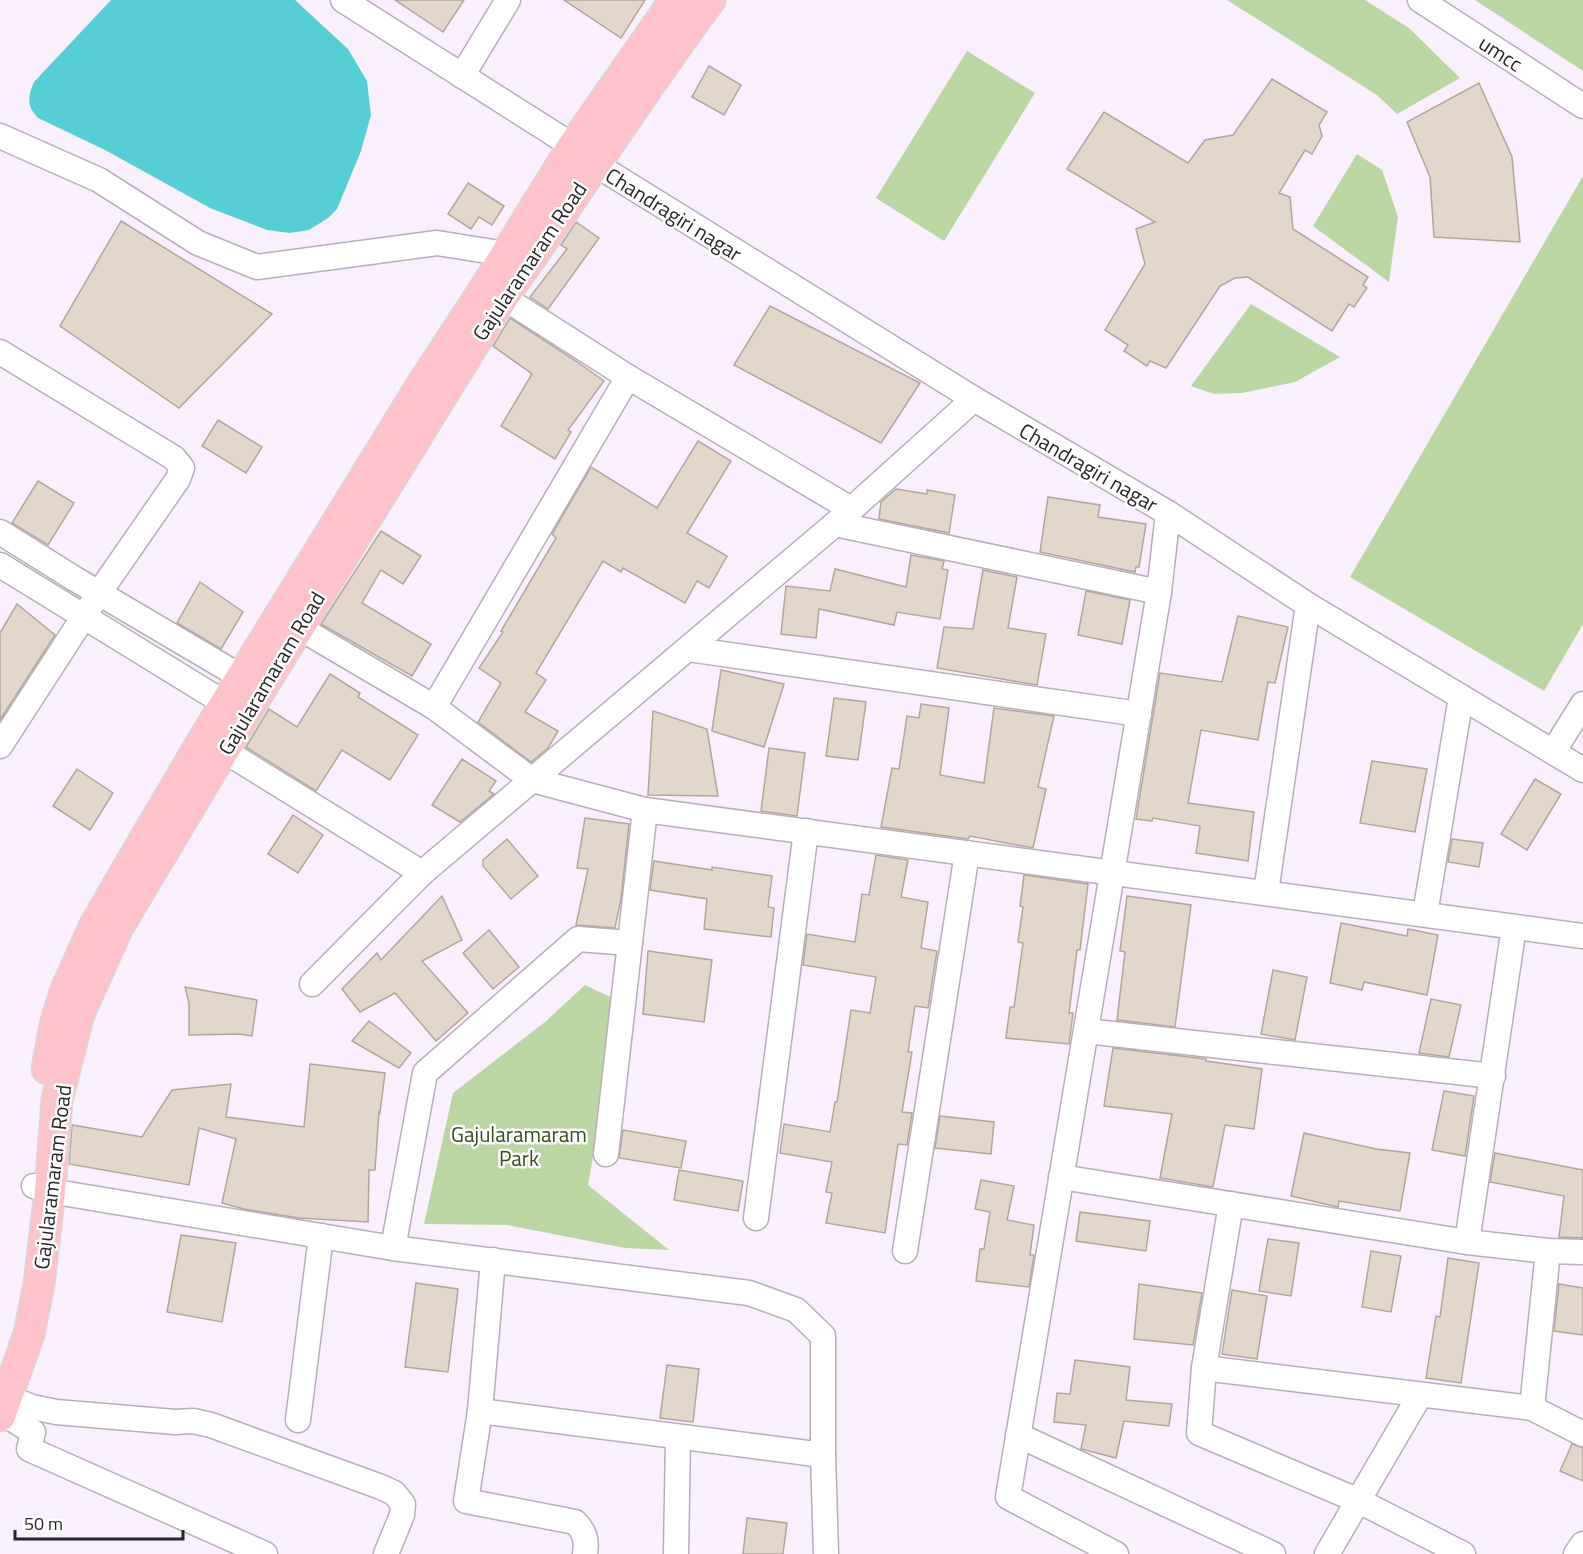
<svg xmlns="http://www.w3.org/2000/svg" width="1583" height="1554" viewBox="0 0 1583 1554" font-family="'Titillium Web',sans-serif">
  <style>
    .green { fill: #bad6a2 }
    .water { fill: #55cfd3 }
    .building { fill: #e3d7cb; stroke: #b2a69b; stroke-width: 1.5 }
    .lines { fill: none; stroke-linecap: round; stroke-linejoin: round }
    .minor-casing { stroke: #b8aeba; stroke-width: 27 }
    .major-casing { stroke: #d8d8d8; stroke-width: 33 }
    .minor { stroke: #fff; stroke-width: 24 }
    .major { stroke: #fec3ca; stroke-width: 30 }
    .labels { text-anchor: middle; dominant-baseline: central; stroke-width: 5; stroke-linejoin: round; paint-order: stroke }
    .street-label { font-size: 21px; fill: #272428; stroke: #fff }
    .park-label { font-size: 21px; fill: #354d19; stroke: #fff }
  </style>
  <rect width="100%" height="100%" fill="#faeffd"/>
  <!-- green -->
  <g class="green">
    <path d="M1227,0H1365L1409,28L1460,78L1397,114L1377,95Z"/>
    <path d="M1475,0H1583V71Z"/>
    <path d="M967,51L1035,93L944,241L876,198Z"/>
    <path d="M1357,154L1382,170L1398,217L1389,282L1313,226Z"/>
    <path d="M1583,176V624L1544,691L1350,577Z"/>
    <path d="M1251,304L1340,357L1295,382L1242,393L1214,394L1191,386Z"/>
    <path d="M585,985L612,998L611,1056L588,1185L669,1250L625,1248L507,1225L424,1224L453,1093L545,1022Z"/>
  </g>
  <!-- water -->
  <path class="water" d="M111,0H295L348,49L367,81L371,115L361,151L337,209L328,218L309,230L290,233L267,230L210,208L105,150L38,118C26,106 28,96 34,82Z"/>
  <!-- building -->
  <g class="building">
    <path d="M395,0H464L443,32Z"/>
    <path d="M564,0H645L621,38Z"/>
    <path d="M709,66L741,85L724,115L692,97Z"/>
    <path d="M1272,79L1327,112L1319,125L1322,136L1312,154L1305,150L1279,193L1290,197L1293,229L1368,277L1363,285L1367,288L1354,307L1349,304L1332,331L1248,277L1235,278L1220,286L1166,368L1150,361L1147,366L1124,351L1128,345L1105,330L1145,264L1136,229L1155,222L1067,169L1104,112L1188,163L1205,140L1233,135Z"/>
    <path d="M1479,83L1512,157L1520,242L1434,237L1430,177L1407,122Z"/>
    <path d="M468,183L504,206L492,225L479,217L471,229L448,214Z"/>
    <path d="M121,221L272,314L179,408L60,326Z"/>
    <path d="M576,222L599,238L548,309L530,297L567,249L561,245Z"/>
    <path d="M770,306L920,383L881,443L734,365Z"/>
    <path d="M510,318L576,361L604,381L568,430L571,432L555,459L501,426L532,374L493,346Z"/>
    <path d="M218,420L262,447L246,473L202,446Z"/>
    <path d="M698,441L731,461L687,533L727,556L709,588L697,581L685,603L623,568L621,572L603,561L536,673L546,680L525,712L558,731L548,748L531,762L478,722L501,683L479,668L503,632L501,631L556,538L552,534L591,467L657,508Z"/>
    <path d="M38,481L74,503L48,545L12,523Z"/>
    <path d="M896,489L927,494V490L955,495L949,533L879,519L881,502Z"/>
    <path d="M1048,497L1100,505L1098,517L1146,524L1139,567H1136L1135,572L1040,552Z"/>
    <path d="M381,531L421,556L403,584L381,570L362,603L431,644L412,676L321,624Z"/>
    <path d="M911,555L944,561L942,569L948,570L940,619L897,612L894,625L819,609L816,638L781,634L786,586L830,591L835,569L906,587Z"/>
    <path d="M983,570L1017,577L1008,628L1046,634L1037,685L937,668L944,627L973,629Z"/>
    <path d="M200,582L243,612L221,649L177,623Z"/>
    <path d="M1086,591L1130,600L1122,644L1078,635Z"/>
    <path d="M17,604L55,635L0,720V633Z"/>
    <path d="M1238,616L1288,627L1275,683L1268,682L1258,740L1201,730L1188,803L1254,812L1248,861L1196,853L1200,826L1153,818L1152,821L1136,819L1160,673L1222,682Z"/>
    <path d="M721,670L784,684L764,747L712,731Z"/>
    <path d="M330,674L360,693L358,697L418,735L390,780L342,750L316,791L246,747L269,709L297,727Z"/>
    <path d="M834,698L866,702L858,760L826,756Z"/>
    <path d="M921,704L949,708L940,775L984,783L994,708L1054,716L1038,787L1046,789L1033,848L970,836L968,839L881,827L892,768L899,769L907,716L919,718Z"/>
    <path d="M653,711L707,729L718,796L648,795Z"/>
    <path d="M769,748L805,753L797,816L761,811Z"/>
    <path d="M462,759L496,781L489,791L494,794L460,822L432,805Z"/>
    <path d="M1372,761L1427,769L1415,832L1360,823Z"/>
    <path d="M77,769L113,793L90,830L53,806Z"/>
    <path d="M1535,779L1561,794L1527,850L1501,834Z"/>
    <path d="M293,815L323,835L298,873L268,854Z"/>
    <path d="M585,818L629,824L621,899L615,928L576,925L588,869L577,868Z"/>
    <path d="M507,839L538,876L511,899L483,866V860Z"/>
    <path d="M1452,839L1483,843L1479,867L1448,862Z"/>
    <path d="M876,855L908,860L901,897L928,902L921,948L937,951L928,1008L915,1006L908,1052H912L902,1112L912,1113L907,1145L898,1144L885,1233L826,1223L832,1193L826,1192L832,1162L780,1153L784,1124L830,1132L835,1102H837L851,1010L870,1013L876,977L803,965L807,934L855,942L862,894L869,895Z"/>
    <path d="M654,861L712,870V867L772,876L768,907L774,908L771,937L704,929L707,899L650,890Z"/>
    <path d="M1024,875L1088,884L1080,950H1077L1069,1013H1073L1069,1044L1006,1038L1010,1007H1014L1023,943L1018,942L1023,907L1020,906Z"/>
    <path d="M442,896L462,940L422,961L468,1013L436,1041L395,993L360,1012L342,989L377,953L381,960Z"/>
    <path d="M1127,896L1191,905L1175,1027L1117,1020L1125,952L1120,951Z"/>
    <path d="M1341,923L1407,936L1408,929L1438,935L1427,995L1364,982L1362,990L1330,983Z"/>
    <path d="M489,930L519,967L493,989L463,953Z"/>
    <path d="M648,951L712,960L704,1022L643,1014Z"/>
    <path d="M1273,970L1307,977L1295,1040L1261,1034Z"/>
    <path d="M185,987L257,1000L252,1036L239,1034L189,1035V1003Z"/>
    <path d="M1431,999L1461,1005L1449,1057L1419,1053Z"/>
    <path d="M369,1021L411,1053L399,1068L352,1041Z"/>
    <path d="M1113,1048L1206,1059V1061L1262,1069L1254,1129L1225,1125L1213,1187L1160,1178L1172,1114L1104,1106Z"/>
    <path d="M310,1064L385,1073L380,1113L379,1112L375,1170H369L368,1222L299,1218L244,1209L222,1203L236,1139L199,1128L189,1185L69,1164L72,1125L142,1137L172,1090L231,1084L226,1117L304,1127Z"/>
    <path d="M1444,1091L1474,1096L1465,1156L1432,1150Z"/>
    <path d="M940,1116L994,1122L991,1154L935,1148Z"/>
    <path d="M623,1130L686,1141L681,1168L619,1158Z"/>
    <path d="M1304,1133L1376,1149L1410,1153L1400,1211L1339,1201L1338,1207L1291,1196Z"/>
    <path d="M1495,1153L1583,1170V1238L1559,1237L1564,1196L1490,1182Z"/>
    <path d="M679,1170L743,1181L738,1211L674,1200Z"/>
    <path d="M981,1180L1014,1186L1007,1220L1034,1225L1030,1255H1034L1029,1287L976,1281L980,1249H984L990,1212L975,1209Z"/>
    <path d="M1080,1212L1150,1221L1146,1251L1076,1241Z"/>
    <path d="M181,1235L236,1243L222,1322L167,1312Z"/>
    <path d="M1268,1239L1299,1243L1291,1296L1259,1291Z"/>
    <path d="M1371,1251L1401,1256L1391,1312L1362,1307Z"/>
    <path d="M1448,1258L1479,1263L1461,1383L1426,1378L1436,1316L1440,1317Z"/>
    <path d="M416,1283L458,1289L448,1372L405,1367Z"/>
    <path d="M1139,1284L1202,1293L1193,1345L1134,1339Z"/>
    <path d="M1559,1284L1583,1288V1335L1554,1331Z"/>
    <path d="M1232,1290L1267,1296L1257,1359L1222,1354Z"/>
    <path d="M1075,1360L1130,1367L1126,1400L1172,1404L1169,1426L1124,1421L1116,1458L1081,1449L1086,1425L1054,1422L1057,1393L1070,1394Z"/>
    <path d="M667,1365L699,1369L693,1422L660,1418Z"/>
    <path d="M1572,1444L1583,1448V1481L1560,1471Z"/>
    <path d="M747,1518L787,1523L783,1554H743Z"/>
  </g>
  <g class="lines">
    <!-- minor casing -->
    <g class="minor-casing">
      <g id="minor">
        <path d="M343,0L573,146"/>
        <path d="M1420,0L1583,106"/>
        <path d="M462,76L508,0"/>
        <path d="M0,136L99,180L198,243L257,267L437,243L506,254"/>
        <path d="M595,164L974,399L1168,513L1308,605L1583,770"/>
        <path d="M503,297L628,377L851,509"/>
        <path d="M0,352L174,458L182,468L178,479L99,593L0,746"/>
        <path d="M835,524L1159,592"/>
        <path d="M0,532L75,579L243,678"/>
        <path d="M0,565L226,704"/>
        <path d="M298,627L434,707L532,780L645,810L1583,936"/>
        <path d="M688,649L1139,714"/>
        <path d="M434,707L628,377"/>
        <path d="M223,750L422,873"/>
        <path d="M1553,752L1583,704"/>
        <path d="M1266,892L1308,605"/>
        <path d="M1425,914L1461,697"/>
        <path d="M312,984L422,873L835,524L974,399"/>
        <path d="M1086,1031L1493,1076"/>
        <path d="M606,1154L645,810"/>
        <path d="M1061,1177L1467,1242L1548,1251L1583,1252"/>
        <path d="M34,1186L50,1191L393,1248L749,1293L796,1310L823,1336V1455L826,1553"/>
        <path d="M1231,1204L1204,1368L1199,1433L1359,1501L1463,1554"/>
        <path d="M756,1218L806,831"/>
        <path d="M1467,1242L1514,927"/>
        <path d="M393,1248L425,1073L578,939L630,943"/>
        <path d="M905,1251L967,853"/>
        <path d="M493,1260L480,1411L466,1501L575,1522C585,1532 587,1540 585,1554"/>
        <path d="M1204,1368L1532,1408L1583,1434"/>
        <path d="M7,1397L32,1407L56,1412L175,1422L193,1421L211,1425L381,1487L394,1493L403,1504L402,1515L386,1554"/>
        <path d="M1532,1408L1548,1251"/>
        <path d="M480,1411L823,1455"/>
        <path d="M1,1412L33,1432L29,1449L265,1554"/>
        <path d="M298,1420L321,1236"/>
        <path d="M1018,1435L1273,1554"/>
        <path d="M676,1554L678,1437"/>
        <path d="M1116,1554L1008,1497L1159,592L1168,513"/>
        <path d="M1327,1554L1420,1395"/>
        <path d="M1576,1554L1583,1544"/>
      </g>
    </g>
    <!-- major casing -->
    <g class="major-casing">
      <g id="major">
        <path d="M47,1069L55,1025L65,992L94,927L118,885L203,740L421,386L487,285L573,146L675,0"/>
        <path d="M0,1416L29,1334L39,1284L50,1191L57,1100L79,1014L96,976L118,927L249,708L503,297C574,199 638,97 710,0"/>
      </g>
    </g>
    <!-- minor -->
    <use href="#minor" class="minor"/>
    <!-- major -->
    <use href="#major" class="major"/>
  </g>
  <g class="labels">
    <!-- street labels -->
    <g class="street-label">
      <text transform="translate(1501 53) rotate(33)">umcc</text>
      <text transform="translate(674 214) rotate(32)">Chandragiri nagar</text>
      <text transform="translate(529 261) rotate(-56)">Gajularamaram Road</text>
      <text transform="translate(1089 467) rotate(30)">Chandragiri nagar</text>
      <text transform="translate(271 673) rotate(-59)">Gajularamaram Road</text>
      <text transform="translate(52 1177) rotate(-83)">Gajularamaram Road</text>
    </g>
    <!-- park labels -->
    <g class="park-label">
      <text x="519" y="1134">Gajularamaram<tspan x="519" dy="24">Park</tspan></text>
    </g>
  </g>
  <!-- scale -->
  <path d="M15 1530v9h168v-9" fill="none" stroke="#272428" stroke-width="3"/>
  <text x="24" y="1530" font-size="18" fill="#272428" stroke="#ffffff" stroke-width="4.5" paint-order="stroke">50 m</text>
</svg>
